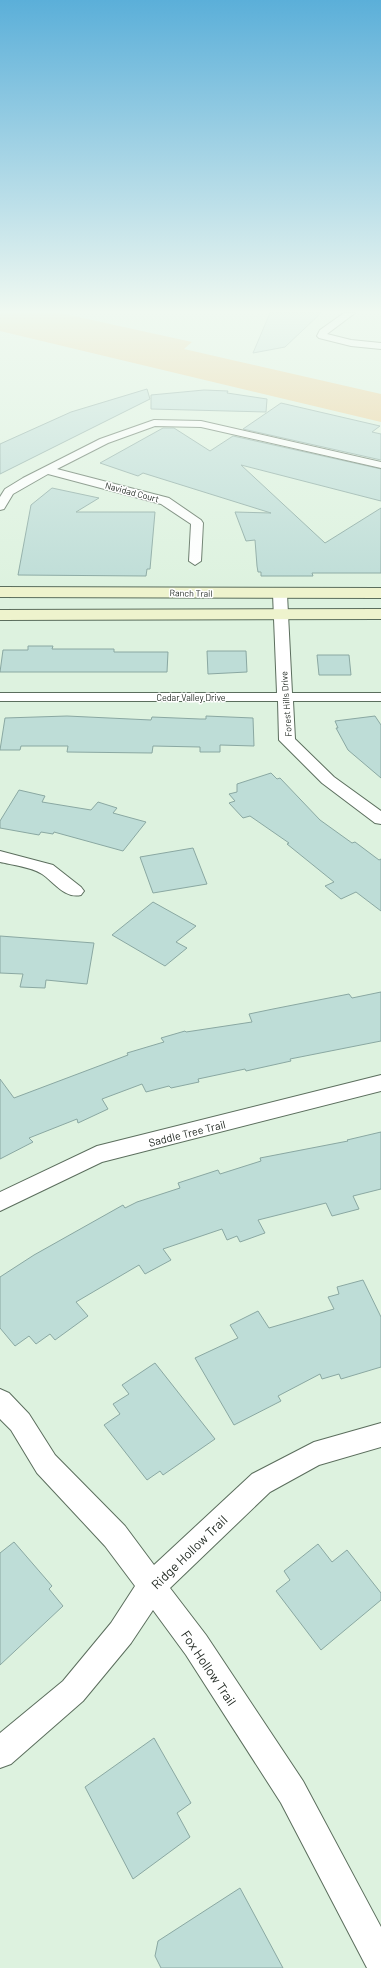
<svg xmlns="http://www.w3.org/2000/svg" width="381" height="1968" viewBox="0 0 381 1968" font-family="Barlow,sans-serif">
  <style>
    .green { fill: #eecd93 }
    .building { fill: #beddd7; stroke: #8aa8a2 }
    .lines { fill: none; stroke-linecap: round; stroke-linejoin: round }
    .minor-casing { stroke: #5b6e5d; stroke-width: 2 }
    .secondary-casing { stroke: #5b6e5d; stroke-width: 2 }
    .minor { fill: #fff; fill-rule: evenodd }
    .secondary { fill: #eef3cd; fill-rule: evenodd }
    .labels { text-anchor: middle; dominant-baseline: central; stroke-width: 3; stroke-linejoin: round; paint-order: stroke }
    .far-street-label { font-size: 9px; fill: #1e261f; stroke: #fff }
    .street-label { font-size: 11px; fill: #1e261f; stroke: #fff }
    .near-street-label { font-size: 13px; fill: #1e261f; stroke: #fff }
  </style>
  <rect width="100%" height="100%" fill="#ddf2df"/>
  <!-- green -->
  <path class="green" d="M0,313H60L192,342L184,349L381,394V422L0,331Z"/>
  <!-- building -->
  <g class="building">
    <path d="M270,313H321L285,347L253,353Z"/>
    <path d="M147,389L150,399L0,474V444L71,412Z"/>
    <path d="M204,390L228,391L227,393L267,399L266,412L151,409V395Z"/>
    <path d="M281,403L380,426L372,432L381,434V460L243,429Z"/>
    <path d="M163,428H174L210,451L233,436L381,469V501L241,465L325,543L381,508V573H312L313,576H261V572H258L257,566L255,540L246,541L235,512L271,513L143,473L138,476L100,463Z"/>
    <path d="M52,488L99,498L76,512H155L150,569H147L146,576L18,575L31,505Z"/>
    <path d="M28,646H53L52,649H114V652H168L167,672H0L3,650H28Z"/>
    <path d="M207,651H246L247,672L208,674Z"/>
    <path d="M317,655H349L351,675H319Z"/>
    <path d="M67,716L151,720L152,717L200,719H206V716L253,718L254,746L220,745V752H200V747L153,746L152,753L67,752L68,746H21L20,750H0L5,718Z"/>
    <path d="M375,716L381,725V778L348,750L336,728H338L335,721Z"/>
    <path d="M271,773L277,779L280,778L320,820L352,843L355,842L379,860L381,859V911L356,892L341,899L325,886L334,882L287,844L289,843L250,816L243,818L229,803L235,801L229,794L237,792V784Z"/>
    <path d="M19,790L45,796L42,802L91,810L98,802L117,808L113,813L146,822L123,851L54,832L53,834L41,832L39,835L0,828V821Z"/>
    <path d="M193,848L207,884L153,893L140,857Z"/>
    <path d="M153,902L196,926L176,942L187,948L165,966L112,935Z"/>
    <path d="M0,936L94,943L87,984L46,980L45,988L20,987L23,974L0,973Z"/>
    <path d="M381,992V1041L290,1059L291,1061L246,1071L245,1069L198,1079L199,1082L171,1088L169,1086L146,1092L142,1084L102,1099L108,1109L78,1123L77,1119L29,1138L33,1142L0,1159V1079L14,1098L128,1055L127,1053L164,1042L161,1038L185,1031L186,1032L252,1022L249,1014L273,1009L349,994L352,998Z"/>
    <path d="M381,1132V1189L353,1196L359,1209L332,1216L326,1203L258,1220L265,1233L240,1242L237,1236L227,1240L222,1229L163,1249L171,1260L145,1274L139,1265L76,1302L88,1316L55,1340L50,1334L36,1344L29,1336L15,1346L0,1328V1277L34,1255L123,1205L125,1208L137,1202L180,1188L178,1183L218,1170L220,1174L261,1161L260,1158L348,1141L347,1140Z"/>
    <path d="M363,1280L381,1317V1367L341,1379L339,1374L322,1379L320,1374L278,1396L281,1401L234,1425L195,1358L238,1338L230,1325L258,1311L269,1328L334,1309L328,1297L339,1294L337,1287Z"/>
    <path d="M155,1363L215,1439L163,1475L160,1471L147,1480L104,1425L120,1414L113,1404L129,1394L122,1385Z"/>
    <path d="M14,1542L52,1586L49,1589L63,1606L0,1665V1553Z"/>
    <path d="M318,1544L332,1562L347,1550L381,1593V1600L321,1650L276,1591L290,1580L284,1571Z"/>
    <path d="M154,1738L191,1803L177,1813L190,1837L133,1879L85,1787Z"/>
    <path d="M240,1888L283,1968H161L155,1956L158,1941Z"/>
  </g>
  <g class="lines">
    <!-- minor casing -->
    <g class="minor-casing">
      <g id="minor">
        <path d="M344,313H355L327,334L351,340L381,343V349L351,346L319,338L317,336L320,330Z"/>
        <path d="M154,420L201,421L381,462V468L201,427L155,426L108,443L57,469L169,498L201,520L203,523L201,561L195,565L189,561L191,524L161,504L48,474L13,494L4,509L0,510V497L5,489L23,478L100,439Z"/>
        <path d="M280,590L285,591L287,594L292,693H381V701H293L295,739L334,777L381,811V824L375,823L322,783L279,740L278,701H0V693H277L273,594L275,591Z"/>
        <path d="M0,851L53,865L81,887L84,891L81,895C65,899 54,882 42,874C31,867 13,865 0,862Z"/>
        <path d="M381,1075V1091L102,1162L0,1211V1192L97,1146Z"/>
        <path d="M0,1389L9,1393L29,1414L55,1455L125,1526L154,1565L252,1474L314,1442L381,1423V1447L319,1465L270,1492L170,1588L206,1635L303,1781L381,1927V1968H367L281,1803L186,1655L153,1610L131,1643L83,1701L11,1764L0,1768V1733L63,1681L111,1623L135,1586L105,1546L37,1473L11,1430L0,1419Z"/>
      </g>
    </g>
    <!-- secondary casing -->
    <g class="secondary-casing">
      <g id="secondary">
        <path d="M0,587L381,588V598L0,597Z"/>
        <path d="M381,609V619L0,620V610Z"/>
      </g>
    </g>
    <!-- minor -->
    <use href="#minor" class="minor"/>
    <!-- secondary -->
    <use href="#secondary" class="secondary"/>
  </g>
  <!-- sky -->
  <linearGradient id="sky" x2="0" y2="1"><stop stop-color="#5bafd9"/><stop offset="0.53" stop-color="#f0f9f1"/><stop offset="1" stop-color="#f0f9f1" stop-opacity="0"/></linearGradient>
  <rect width="381" height="588" fill="url(#sky)"/>
  <g class="labels">
    <!-- far-street labels -->
    <g class="far-street-label">
      <text transform="translate(132 492) rotate(15)">Navidad Court</text>
      <text transform="translate(191 593) rotate(1)">Ranch Trail</text>
      <text x="191" y="697">Cedar Valley Drive</text>
      <text transform="translate(286 704) rotate(-94)">Forest Hills Drive</text>
    </g>
    <!-- street labels -->
    <g class="street-label">
      <text transform="translate(187 1133) rotate(-14)">Saddle Tree Trail</text>
    </g>
    <!-- near-street labels -->
    <g class="near-street-label">
      <text transform="translate(189 1552) rotate(-44)">Ridge Hollow Trail</text>
      <text transform="translate(209 1668) rotate(56)">Fox Hollow Trail</text>
    </g>
  </g>
</svg>
